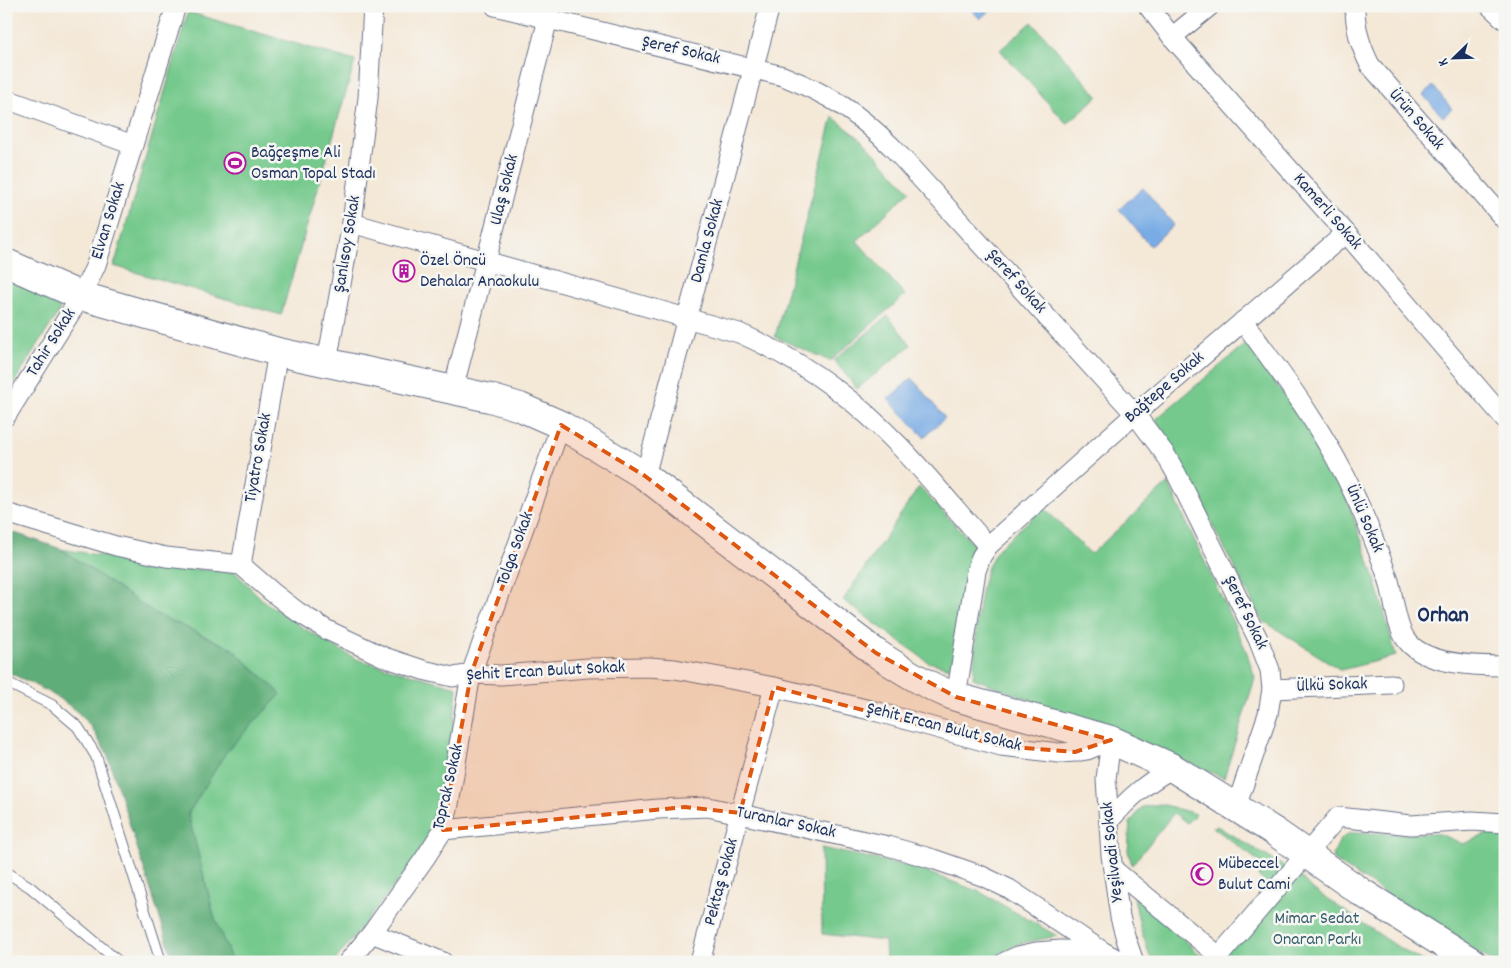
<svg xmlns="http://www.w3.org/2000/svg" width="1511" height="968" viewBox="0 0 1511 968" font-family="Dekko,sans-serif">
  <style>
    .green { fill: #74c98c; stroke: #487c75 }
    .forest { fill: #5fad78; stroke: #3d6e6b }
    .water { fill: #79ace5; stroke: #4a6ea2 }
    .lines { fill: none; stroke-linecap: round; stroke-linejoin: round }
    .lane-casing { stroke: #677088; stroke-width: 12 }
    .street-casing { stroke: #677088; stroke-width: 21 }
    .secondary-casing { stroke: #677088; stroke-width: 30 }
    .lane { stroke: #fff; stroke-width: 10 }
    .street { stroke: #fff; stroke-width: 19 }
    .secondary { stroke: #fff; stroke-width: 28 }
    .marked { fill: #de5710; fill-opacity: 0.2; stroke: #de5710; stroke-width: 4; stroke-dasharray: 10 6; stroke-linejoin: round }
    .labels { text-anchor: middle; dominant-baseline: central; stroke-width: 5; stroke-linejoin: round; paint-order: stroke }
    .street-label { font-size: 18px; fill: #1b2f5e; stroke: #f6f6f2 }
    .poi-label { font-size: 18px; fill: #1b2f5e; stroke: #f6f6f2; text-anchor: start }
    .park-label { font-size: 18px; fill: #365d6c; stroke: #f6f6f2 }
    .district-label { font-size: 22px; font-weight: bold; fill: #1b2f5e; stroke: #f6f6f2 }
  </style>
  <rect width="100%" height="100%" fill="#f6f6f2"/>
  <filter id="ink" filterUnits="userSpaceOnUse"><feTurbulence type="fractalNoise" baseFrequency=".02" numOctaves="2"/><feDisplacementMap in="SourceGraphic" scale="10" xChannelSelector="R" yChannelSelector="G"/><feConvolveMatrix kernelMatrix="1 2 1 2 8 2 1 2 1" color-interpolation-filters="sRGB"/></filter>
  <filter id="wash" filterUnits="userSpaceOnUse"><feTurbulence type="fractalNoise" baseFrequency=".0096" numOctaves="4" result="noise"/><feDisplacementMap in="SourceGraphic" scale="20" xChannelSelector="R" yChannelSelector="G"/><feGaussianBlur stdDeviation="1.12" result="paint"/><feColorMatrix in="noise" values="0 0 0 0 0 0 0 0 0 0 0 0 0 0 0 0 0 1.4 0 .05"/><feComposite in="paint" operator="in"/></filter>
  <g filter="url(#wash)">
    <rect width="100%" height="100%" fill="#f4e8d7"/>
    <!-- green -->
    <g class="green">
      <path d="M188,12L355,61L281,315L114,266Z"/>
      <path d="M1032,22L1098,96L1067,124L1000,50Z"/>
      <path d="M833,117L863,141L910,191L857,241L905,295L830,361L775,337Z"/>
      <path d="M6,279L56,302L60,310L6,395Z"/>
      <path d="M888,316L911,345L857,389L834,360Z"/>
      <path d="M1246,344L1307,425L1341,483L1374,575L1396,656L1341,670L1262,620L1183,469L1166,445L1156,419Z"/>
      <path d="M1168,483L1246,650L1255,678L1224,778L1142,743L973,678C977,641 974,576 1000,547C1013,533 1030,521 1044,508L1091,554Z"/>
      <path d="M919,487L976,547L971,561L954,669L928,662L843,600Z"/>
      <path d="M61,549L177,568L235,572L265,602L305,629L356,659L457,687L451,757L442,810L425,847L334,962H232L214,916L188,814L226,752L281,694L231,648L154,613Z"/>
      <path d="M1161,804L1196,814L1187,823L1174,813L1132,865L1128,851L1130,823L1142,807Z"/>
      <path d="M1217,826L1288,869L1271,886L1258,876L1265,866L1213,827Z"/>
      <path d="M1495,831H1505V962H1493L1488,959L1335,861L1333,854L1340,840L1350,833L1440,834L1463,844Z"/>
      <path d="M821,848L913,867L980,892L1057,936L1018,944L985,962H886L885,941L822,934Z"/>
      <path d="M1297,873L1311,888L1401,949L1424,962H1212Z"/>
      <path d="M1133,892L1208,962H1152L1140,927Z"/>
    </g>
    <!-- forest -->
    <path class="forest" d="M6,530L61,549L154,613L231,648L281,694L226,752L188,814L214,916L232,962H174L107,754C102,746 97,736 91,727C70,699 36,686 6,671Z"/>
    <!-- water -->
    <g class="water">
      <path d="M968,6H994L980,19Z"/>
      <path d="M1433,86L1452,109L1443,117L1423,95Z"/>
      <path d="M1143,188L1174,225L1150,246L1119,209Z"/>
      <path d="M912,378L945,418L924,437L888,399Z"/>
    </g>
  </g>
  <g filter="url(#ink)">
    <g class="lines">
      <!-- lane casing -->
      <g class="lane-casing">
        <g id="lane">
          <path d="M6,682L52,705L78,727L96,756L161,962"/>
          <path d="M6,872L30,887L119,962"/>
        </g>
      </g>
      <!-- street casing -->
      <g class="street-casing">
        <g id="street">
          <path d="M495,6L783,76C830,95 857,112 893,148L1135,414L1165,454L1176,473L1258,639L1270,670L1272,689L1268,714L1236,807"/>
          <path d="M1148,6L1172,37L1346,233L1505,419"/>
          <path d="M1355,6C1355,28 1360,45 1370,65L1505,220"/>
          <path d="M1490,6L1505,20"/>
          <path d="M1172,37L1210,6"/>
          <path d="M6,99L133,145"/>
          <path d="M352,223L739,333C773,348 807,367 837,390C895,433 940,492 988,546"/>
          <path d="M1243,321C1284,377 1326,433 1355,496C1368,524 1379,552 1389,581C1394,598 1396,629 1408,642C1427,665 1477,666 1505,666"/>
          <path d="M327,362L352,223L368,98L373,6"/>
          <path d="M453,390L548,19"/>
          <path d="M6,416L81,296L96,265L176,6"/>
          <path d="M645,476L770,6"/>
          <path d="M6,513L116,546L166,557L241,565L272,592L298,612L327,630L384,657L423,670L453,677L471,674L501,675L588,668L648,667L675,669L774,687L878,712L1001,746L1059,753L1075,752L1087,750L1111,740"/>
          <path d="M241,565L278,352"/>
          <path d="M1272,689L1392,684"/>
          <path d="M956,697L976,571L981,557L988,546L1135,414L1346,233"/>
          <path d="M1111,740L1106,779L1111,855L1120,917L1126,939L1134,962"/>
          <path d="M1109,821C1129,798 1146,783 1173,768"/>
          <path d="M443,830L658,809L708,807L888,846L933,859L982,876L1009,889L1102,951"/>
          <path d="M1113,869L1219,956L1338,817L1411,825L1472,821L1505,823"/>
          <path d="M372,933L443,962"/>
          <path d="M348,962L372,933L425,858L443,830L449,804L471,674L561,425"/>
          <path d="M700,962L774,687"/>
          <path d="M1005,962L1018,956L1036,952L1061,950L1102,951L1122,962"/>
        </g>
      </g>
      <!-- secondary casing -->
      <g class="secondary-casing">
        <path id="secondary" d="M6,263L81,296L278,352L490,398L520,407L561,425L645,476L876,653C902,670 927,686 956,697L1111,740L1173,768L1275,832L1361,892L1472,962"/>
      </g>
      <!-- lane -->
      <use href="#lane" class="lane"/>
      <!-- street -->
      <use href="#street" class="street"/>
      <!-- secondary -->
      <use href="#secondary" class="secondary"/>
    </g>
  </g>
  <!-- marked area -->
  <path class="marked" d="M561,425L645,476L876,653L956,697L1111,740L1075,752L1001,746L774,687L740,813L685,807L443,830L471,674Z"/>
  <!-- icons -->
  <defs>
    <g id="stadium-ring" transform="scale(1.125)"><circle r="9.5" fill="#f6f6f2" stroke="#b5179e" stroke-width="1.5"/><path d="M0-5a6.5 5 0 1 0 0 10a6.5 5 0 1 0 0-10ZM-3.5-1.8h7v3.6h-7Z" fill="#b5179e"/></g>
    <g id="building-ring" transform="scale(1.125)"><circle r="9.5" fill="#f6f6f2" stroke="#b5179e" stroke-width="1.5"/><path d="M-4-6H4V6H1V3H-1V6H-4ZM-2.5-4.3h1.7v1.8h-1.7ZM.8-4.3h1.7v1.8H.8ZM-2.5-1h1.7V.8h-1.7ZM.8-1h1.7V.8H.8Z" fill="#b5179e"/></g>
    <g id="mosque-ring" transform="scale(1.125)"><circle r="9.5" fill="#f6f6f2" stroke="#b5179e" stroke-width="1.5"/><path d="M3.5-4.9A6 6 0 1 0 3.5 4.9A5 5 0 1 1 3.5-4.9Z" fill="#b5179e"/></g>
  </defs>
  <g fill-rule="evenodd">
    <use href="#stadium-ring" x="235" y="163"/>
    <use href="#building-ring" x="404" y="271"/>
    <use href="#mosque-ring" x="1202" y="874"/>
  </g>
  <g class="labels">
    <!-- street labels -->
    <g class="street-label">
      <text transform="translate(681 51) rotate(13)">Şeref Sokak</text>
      <text transform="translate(1416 120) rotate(49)">Ürün Sokak</text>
      <text transform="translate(505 190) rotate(-76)">Ulaş Sokak</text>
      <text transform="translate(1327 212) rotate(49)">Kamerli Sokak</text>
      <text transform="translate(109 221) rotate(-73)">Elvan Sokak</text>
      <text transform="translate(708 241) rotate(-75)">Damla Sokak</text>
      <text transform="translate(348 244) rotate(-81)">Şanlısoy Sokak</text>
      <text transform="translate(1016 282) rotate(48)">Şeref Sokak</text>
      <text transform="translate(52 343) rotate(-58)">Tahir Sokak</text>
      <text transform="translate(1165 388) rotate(-41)">Bağtepe Sokak</text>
      <text transform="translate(259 458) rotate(-80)">Tiyatro Sokak</text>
      <text transform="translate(1364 519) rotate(67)">Ünlü Sokak</text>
      <text transform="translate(516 549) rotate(-70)">Tolga Sokak</text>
      <text transform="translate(1245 613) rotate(64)">Şeref Sokak</text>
      <text transform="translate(546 672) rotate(-3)">Şehit Ercan Bulut Sokak</text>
      <text transform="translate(1332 686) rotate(-2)">Ülkü Sokak</text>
      <text transform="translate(944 728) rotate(14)">Şehit Ercan Bulut Sokak</text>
      <text transform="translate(449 787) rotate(-77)">Toprak Sokak</text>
      <text transform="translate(786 823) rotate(12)">Turanlar Sokak</text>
      <text transform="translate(1113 852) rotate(-96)">Yeşilvadi Sokak</text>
      <text transform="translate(722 882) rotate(-75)">Pektaş Sokak</text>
    </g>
    <!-- poi labels -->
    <g class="poi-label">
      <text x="251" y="153">Bağçeşme Ali<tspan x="251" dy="21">Osman Topal Stadı</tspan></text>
      <text x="420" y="261">Özel Öncü<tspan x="420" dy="21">Dehalar Anaokulu</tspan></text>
      <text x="1218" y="864">Mübeccel<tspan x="1218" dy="21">Bulut Cami</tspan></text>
    </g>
    <!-- park labels -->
    <g class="park-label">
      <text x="1317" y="919">Mimar Sedat<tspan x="1317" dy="21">Onaran Parkı</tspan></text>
    </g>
    <!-- district labels -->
    <g class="district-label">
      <text x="1443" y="616">Orhan</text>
    </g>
  </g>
  <!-- margin -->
  <rect width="1511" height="968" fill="none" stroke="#f6f6f2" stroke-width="25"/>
  <!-- north arrow -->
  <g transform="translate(1454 58) rotate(247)" stroke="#f6f6f2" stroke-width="4" paint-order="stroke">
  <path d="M0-4L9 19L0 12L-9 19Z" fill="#1b2f5e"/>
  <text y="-8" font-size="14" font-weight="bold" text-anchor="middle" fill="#1b2f5e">K</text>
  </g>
</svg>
